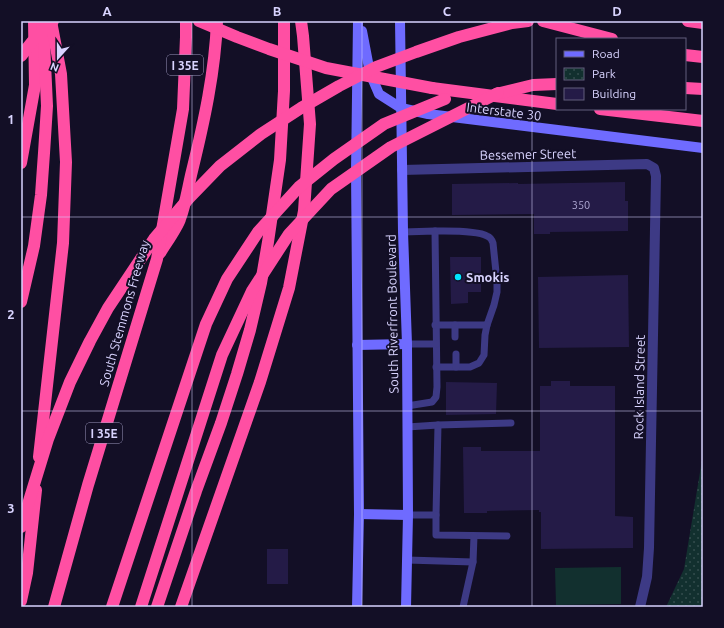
<svg xmlns="http://www.w3.org/2000/svg" width="724" height="628" viewBox="0 0 724 628" font-family="Ubuntu,sans-serif">
  <style>
    .park { fill: url(#park-dots) }
    .pitch { fill: #12302f }
    .building { fill: #241b47 }
    .lines { fill: none; stroke-linecap: round; stroke-linejoin: round }
    .service { stroke: #3d3a85; stroke-width: 7 }
    .minor { stroke: #3d3a85; stroke-width: 10 }
    .secondary { stroke: #6f6bff; stroke-width: 10 }
    .motorway { stroke: #ff4fa3; stroke-width: 12 }
    .motorway-bridge { stroke: #ff4fa3; stroke-width: 12 }
    .grid { fill: none; stroke: #d9d4ff; stroke-width: 1; stroke-opacity: 0.55 }
    .poi-dot { fill: #00e5ff; stroke: #130f26; stroke-width: 1.5 }
    .labels { text-anchor: middle; dominant-baseline: central; stroke-width: 4; stroke-linejoin: round; paint-order: stroke }
    .number-label { font-size: 11px; fill: #aca6d1 }
    .shield { fill: #130f26; stroke: #9e99be; stroke-width: 1 }
    .shield-label { font-size: 12px; font-weight: bold; fill: #d9d4ff }
    .street-label { font-size: 13px; fill: #d9d4ff; stroke: #130f26 }
    .poi-label { font-size: 13px; font-weight: bold; fill: #d9d4ff; stroke: #130f26; text-anchor: start }
    .neatline { fill: none; stroke: #d9d4ff; stroke-width: 1.5 }
    .grid-label { font-size: 13px; text-anchor: middle; font-weight: bold; fill: #d9d4ff }
  </style>
  <defs>
    <pattern id="park-dots" width="8" height="8" patternUnits="userSpaceOnUse"><rect width="8" height="8" fill="#12302f"/><path d="M2 2h.1M6 6h.1" fill="none" stroke="#344d4e" stroke-width="1.8" stroke-linecap="round"/></pattern>
  </defs>
  <rect width="100%" height="100%" fill="#130f26"/>
  <!-- park -->
  <path class="park" d="M703,454V607H666L684,569Z"/>
  <!-- pitch -->
  <path class="pitch" d="M621,567V604L556,605L555,568Z"/>
  <!-- building -->
  <g class="building">
    <path d="M625,182V201H628V231L550,232V234H534V214L452,215V184L518,183V184Z"/>
    <path d="M450,257H481V292H468V303L451,304Z"/>
    <path d="M628,275L629,347L539,348L538,277Z"/>
    <path d="M551,381H570V386H615V516L633,517V548L541,549V512H539V510L487,511V513H464L463,447H481V451H540V386H551Z"/>
    <path d="M446,382L497,383L496,414L446,415Z"/>
    <rect x="267" y="549" width="21" height="35"/>
  </g>
  <g class="lines">
    <!-- service -->
    <g class="service">
      <path d="M435,231C447,231 477,230 487,236C490,237 492,240 493,243L497,282V292L494,305L487,325L485,335L484,355L479,363L470,367H436"/>
      <path d="M403,232L435,231L437,387L436,397L432,402L407,406"/>
      <path d="M435,325H487"/>
      <path d="M455,325V337"/>
      <path d="M407,344H436"/>
      <path d="M456,354V367"/>
      <path d="M438,425L511,423"/>
      <path d="M407,427L438,425L436,515H408"/>
      <path d="M436,515V535L507,536"/>
      <path d="M407,560L473,562"/>
      <path d="M463,607L473,562L474,536"/>
    </g>
    <!-- minor -->
    <path class="minor" d="M402,170L647,164L654,168L656,176L649,548L647,577L640,607"/>
    <!-- secondary -->
    <g class="secondary">
      <path d="M400,21L403,232L407,344L408,515L406,607"/>
      <path d="M362,31L370,73L379,94L401,108L428,114L703,148"/>
      <path d="M357,345L407,344"/>
      <path d="M359,514L408,515"/>
      <path d="M357,607L359,514L356,171L358,21"/>
    </g>
    <!-- motorway -->
    <g class="motorway">
      <path d="M543,21L612,39"/>
      <path d="M688,21L703,23"/>
      <path d="M685,55L703,57"/>
      <path d="M432,88L557,104"/>
      <path d="M685,88L703,89"/>
      <path d="M496,94L533,85L557,84"/>
      <path d="M600,109L703,121"/>
      <path d="M21,163L35,85L34,21"/>
      <path d="M160,253C166,243 177,228 180,219C186,203 188,187 192,171C204,122 215,72 217,21"/>
      <path d="M21,302L34,246L41,195L44,153L47,106L44,41L42,21"/>
      <path d="M39,457L63,243L66,162L61,74L51,21"/>
      <path d="M21,601L27,573L36,490"/>
      <path d="M54,607L88,485L157,259L183,109L186,37V21"/>
      <path d="M157,607L196,491L221,423L237,374L250,330L261,283L268,242L280,160L284,91V21"/>
      <path d="M181,607L260,382L289,288L304,211L310,124L303,36L301,21"/>
    </g>
    <!-- motorway-bridge -->
    <g class="motorway-bridge">
      <path d="M199,21L237,37L269,49L326,68L432,88"/>
      <path d="M21,56L32,42L53,21"/>
      <path d="M21,527L48,439L70,382L90,341L108,308L154,239L189,198L220,166L261,134L301,108L339,86L376,67L416,52L459,37L512,23L528,21"/>
      <path d="M112,607L206,324L227,279L258,232L299,187L334,159L384,124L445,99"/>
      <path d="M141,607L222,355L252,291L289,234L331,189L391,147L498,93"/>
    </g>
  </g>
  <!-- grid -->
  <path class="grid" d="M192,21V607M362,21V607M532,21V607M21,217H703M21,411H703"/>
  <!-- markers -->
  <circle class="poi-dot" cx="458" cy="277" r="4"/>
  <g class="labels">
    <!-- number labels -->
    <g class="number-label">
      <text x="581" y="205">350</text>
    </g>
    <!-- shield labels -->
    <g class="shield">
      <rect x="167" y="55" width="36" height="20" rx="3"/>
      <rect x="86" y="423" width="36" height="20" rx="3"/>
    </g>
    <g class="shield-label">
      <text x="185" y="65">I 35E</text>
      <text x="104" y="433">I 35E</text>
    </g>
    <!-- street labels -->
    <g class="street-label">
      <text transform="translate(504 111) rotate(7)">Interstate 30</text>
      <text transform="translate(528 154) rotate(-1)">Bessemer Street</text>
      <text transform="translate(124 313) rotate(-74)">South Stemmons Freeway</text>
      <text transform="translate(392 314) rotate(-91)">South Riverfront Boulevard</text>
      <text transform="translate(639 387) rotate(-89)">Rock Island Street</text>
    </g>
    <!-- poi labels -->
    <g class="poi-label">
      <text x="466" y="277">Smokis</text>
    </g>
  </g>
  <!-- border -->
  <rect width="724" height="628" fill="none" stroke="#130f26" stroke-width="44"/>
  <!-- legend -->
  <rect x="556" y="38" width="130" height="72" fill="#130f26" stroke="#625e7d"/>
  <rect x="564" y="51" width="20" height="6" fill="#6f6bff" stroke="#625e7d"/>
  <text x="592" y="58" font-size="12" fill="#d9d4ff">Road</text>
  <rect x="564" y="68" width="20" height="12" fill="url(#park-dots)" stroke="#625e7d"/>
  <text x="592" y="78" font-size="12" fill="#d9d4ff">Park</text>
  <rect x="564" y="88" width="20" height="12" fill="#241b47" stroke="#625e7d"/>
  <text x="592" y="98" font-size="12" fill="#d9d4ff">Building</text>
  <!-- north arrow -->
  <g transform="translate(58 58) rotate(201)" stroke="#130f26" stroke-width="3" paint-order="stroke">
  <path d="M0-3L7 15L0 10L-7 15Z" fill="#d9d4ff"/>
  <text y="-6" font-size="11" font-weight="bold" text-anchor="middle" fill="#d9d4ff">N</text>
  </g>
  <rect x="22" y="22" width="680" height="584" class="neatline"/>
  <g class="grid-label">
    <text x="107" y="16">A</text>
    <text x="277" y="16">B</text>
    <text x="447" y="16">C</text>
    <text x="617" y="16">D</text>
    <text x="11" y="124">1</text>
    <text x="11" y="319">2</text>
    <text x="11" y="513">3</text>
  </g>
</svg>
